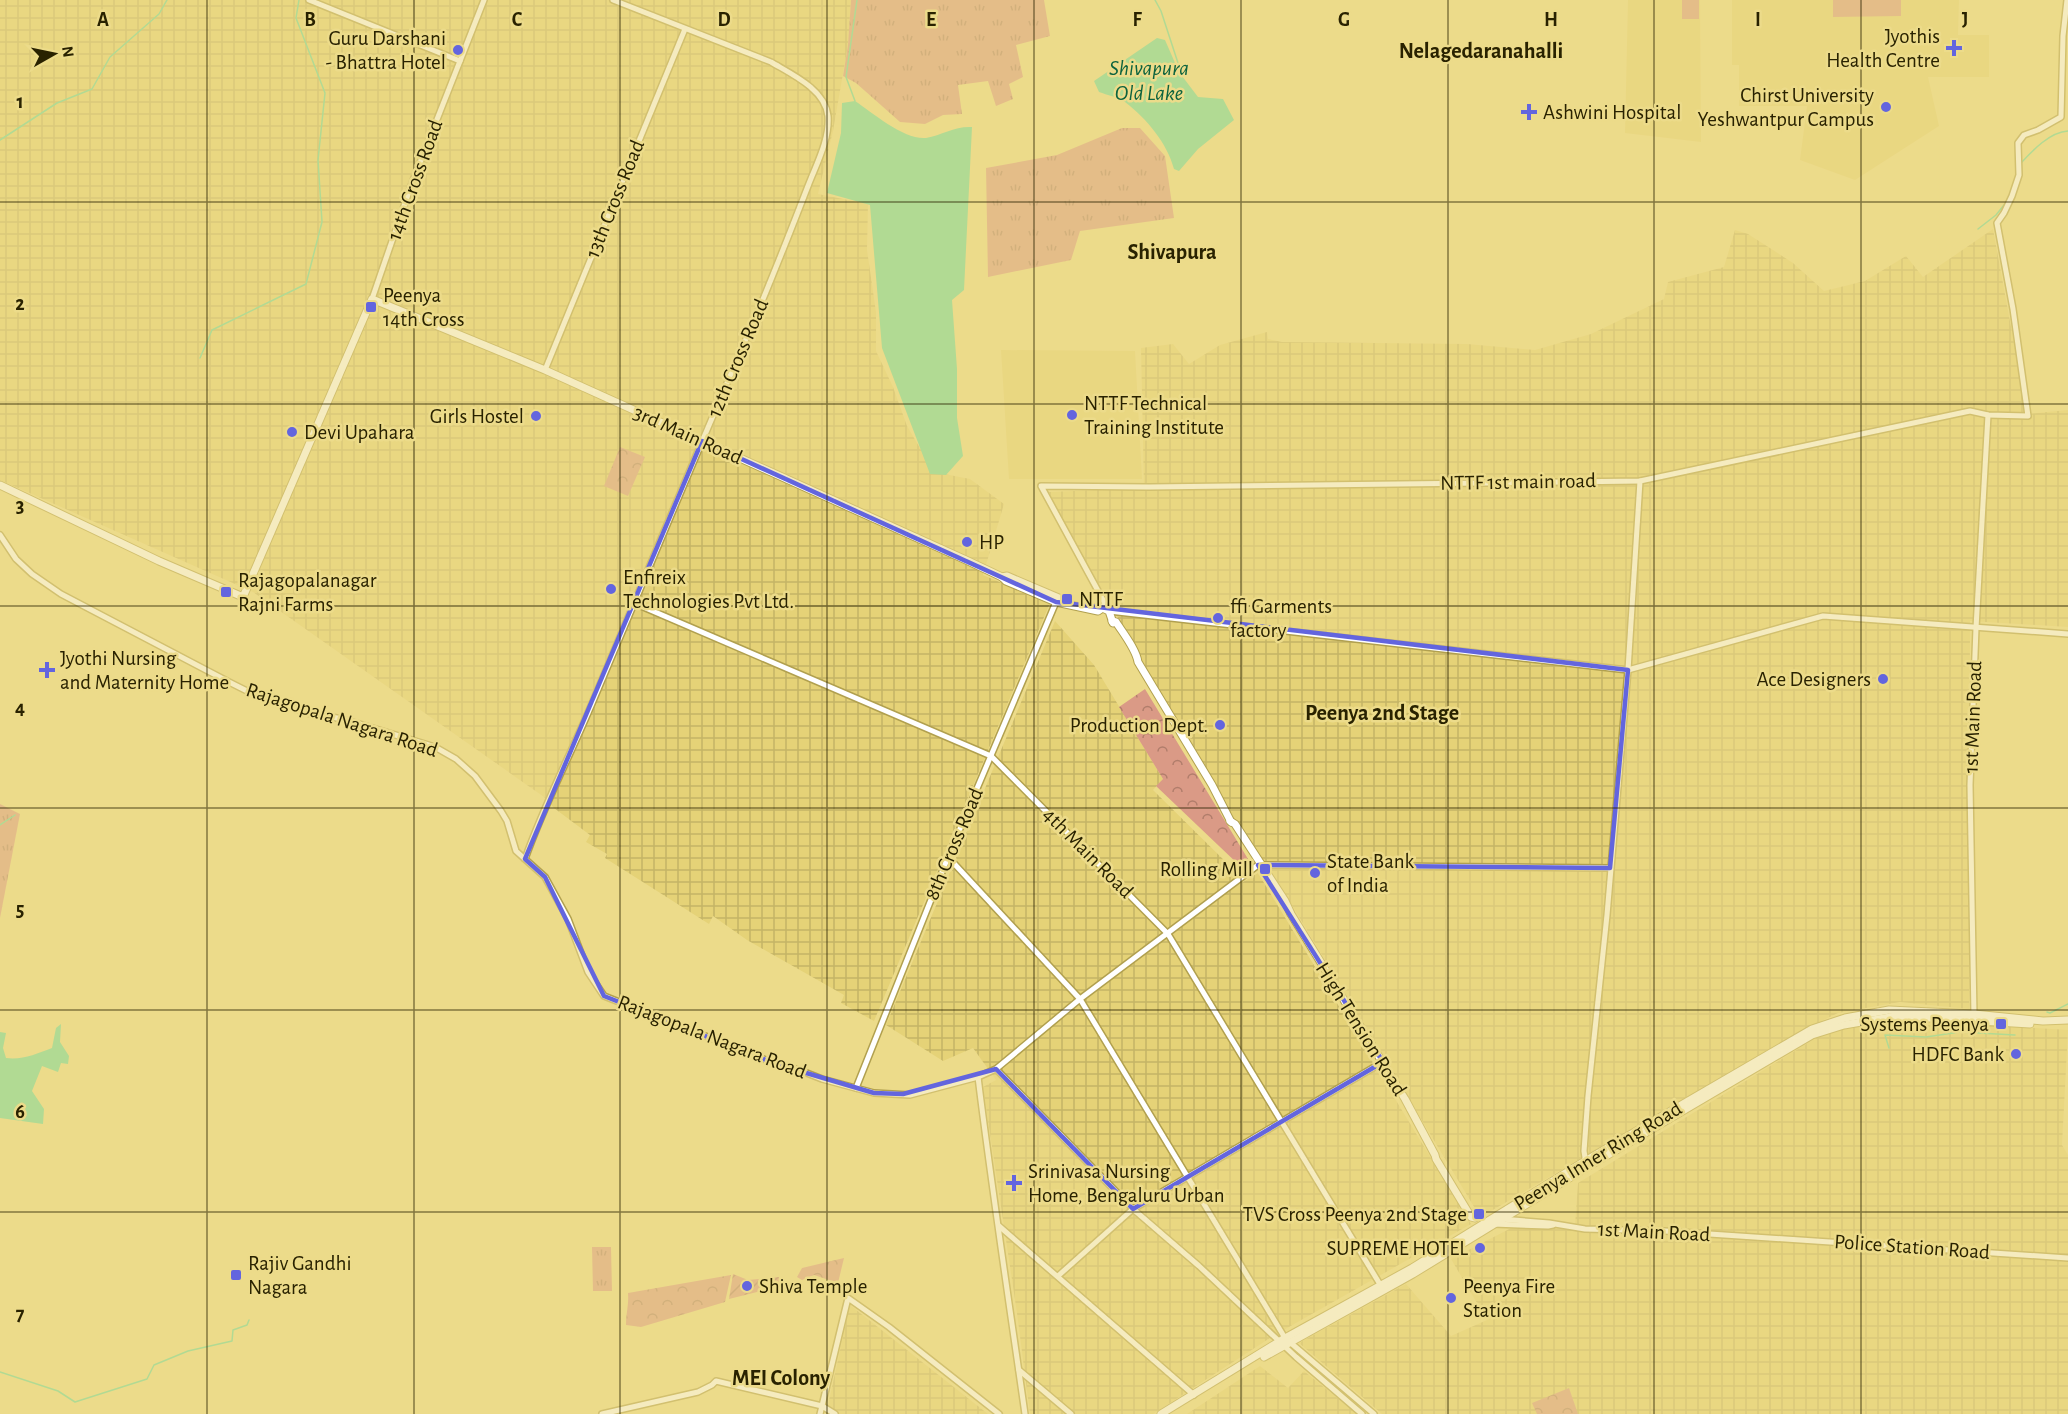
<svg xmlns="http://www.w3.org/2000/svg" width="2068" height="1414" viewBox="0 0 2068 1414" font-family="'Alegreya Sans',sans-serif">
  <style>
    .built { fill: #e5d277 }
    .industrial { fill: url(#industrial-grid) }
    .grass { fill: url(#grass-tufts) }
    .park { fill: url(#park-crowns) }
    .garden { fill: url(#garden-furrows) }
    .pitch { fill: #da9a86 }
    .water { fill: #69d99e }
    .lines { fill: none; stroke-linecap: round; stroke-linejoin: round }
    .stream { stroke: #69d99e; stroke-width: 1.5 }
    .minor-casing { stroke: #b1a04f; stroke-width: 8 }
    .major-casing { stroke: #b1a04f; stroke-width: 9 }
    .minor { stroke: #fff; stroke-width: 5 }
    .major { stroke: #fff; stroke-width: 7 }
    .marked { fill: none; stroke: #6365de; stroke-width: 4.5; stroke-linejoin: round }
    .grid { fill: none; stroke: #292200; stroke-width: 1.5; stroke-opacity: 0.55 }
    .poi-dot { fill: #6365de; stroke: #ecdb8a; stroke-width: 2 }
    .labels { text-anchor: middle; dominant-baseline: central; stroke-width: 5; stroke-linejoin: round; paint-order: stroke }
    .poi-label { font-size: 21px; fill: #292200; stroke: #ecdb8a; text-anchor: start }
    .street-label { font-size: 21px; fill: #292200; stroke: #ecdb8a }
    .neighbourhood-label { font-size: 22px; font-weight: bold; fill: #292200; stroke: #ecdb8a }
    .water-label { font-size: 22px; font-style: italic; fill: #0c633e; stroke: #ecdb8a }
    .grid-label { font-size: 20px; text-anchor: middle; font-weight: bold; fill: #292200; stroke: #ecdb8a; stroke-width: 5; stroke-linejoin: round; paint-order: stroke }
  </style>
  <defs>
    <pattern id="industrial-grid" width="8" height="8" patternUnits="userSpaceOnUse" patternTransform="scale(1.5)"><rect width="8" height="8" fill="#e5d277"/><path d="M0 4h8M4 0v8" fill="none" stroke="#c4b465"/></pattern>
    <pattern id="grass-tufts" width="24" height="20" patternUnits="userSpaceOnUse" patternTransform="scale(1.5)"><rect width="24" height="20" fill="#da9a86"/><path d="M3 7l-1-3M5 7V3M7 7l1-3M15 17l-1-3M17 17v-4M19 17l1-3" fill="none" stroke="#b17d6b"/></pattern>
    <pattern id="park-crowns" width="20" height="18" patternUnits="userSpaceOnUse" patternTransform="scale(1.5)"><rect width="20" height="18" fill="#da9a86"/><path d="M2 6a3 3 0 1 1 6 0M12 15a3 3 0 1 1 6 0" fill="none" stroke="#b17d6b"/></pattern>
    <pattern id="garden-furrows" width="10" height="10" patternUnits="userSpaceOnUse" patternTransform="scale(1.5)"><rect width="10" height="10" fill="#da9a86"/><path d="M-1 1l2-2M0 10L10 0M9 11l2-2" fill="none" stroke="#b17d6b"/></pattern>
  </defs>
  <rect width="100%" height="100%" fill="#ecdb8a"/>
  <!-- built -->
  <g class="built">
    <path d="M1628,0H1700L1701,142L1625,133Z"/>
    <path d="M1732,0H1959L1958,35H1989V77H1928L1939,126L1855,180L1800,160L1807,106H1739V65H1732Z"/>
    <path d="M1001,350L1135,351L1142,479H1009Z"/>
  </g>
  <!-- industrial -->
  <g class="industrial">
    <path d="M0,0H851L848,45L833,131L818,194L868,204L867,250L876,312V351L893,387L907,426L934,472L970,479L1004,504L983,575L1050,603L874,1021L841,1003L844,995L747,940L713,916L709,924L605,858L607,854L586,842L590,835L554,808L544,797L253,592L0,480Z"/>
    <path d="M1993,229L2027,414L2068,410V627L1970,621L1969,1009L1900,1002L1838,1013L1799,1032L1491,1211L1479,1215L1287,897L1240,832L1062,520L1049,492L1144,488L1141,348L1173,344L1189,364L1220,345L1267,332L1268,339L1282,342L1467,344L1535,350L1591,334L1664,299L1668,282L1724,267L1735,230L1748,234L1793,263L1824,291L1865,281L1906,256L1923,277Z"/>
    <path d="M1055,621L1094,665L1163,779L1153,790L1234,870L1243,882L1258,873L1471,1224L1273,1336L1153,1414H1030L1017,1313L983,1087L996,1080L973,1048L943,1061L886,1025Z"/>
    <path d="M1892,1019L2068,1030L2062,1145L2068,1155V1414H1382L1299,1343L1406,1284L1451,1336L1487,1320L1451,1259L1517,1225L1575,1226L1578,1183L1826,1032Z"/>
    <path d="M850,1305L988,1414H826Z"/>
    <path d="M1260,1366L1288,1388L1304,1371L1357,1414H1187Z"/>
  </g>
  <!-- grass -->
  <g class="grass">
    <path d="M851,0H1044L1050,36L1016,45L1023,77L1009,84L1013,99L996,106L988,81L958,85L962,114L943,115L925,124L900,122L856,83L843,76L848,45Z"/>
    <path d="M1122,128H1140L1165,156L1174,218L1080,231L1071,260L988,277L986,168L1057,155Z"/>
    <path d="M0,804L20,814L0,918Z"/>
    <path d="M611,1247L612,1291H593L592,1247Z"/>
  </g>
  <!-- park -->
  <g class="park">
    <path d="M620,447L645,457L628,496L604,486Z"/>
    <path d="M1145,689L1248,859L1240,866L1156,786L1163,779L1119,707Z"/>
    <path d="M844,1258L838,1283L814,1275L802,1280L797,1277L802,1268Z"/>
    <path d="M731,1275L725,1302L641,1327L626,1325C626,1313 629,1304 628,1293Z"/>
    <path d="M1569,1388L1578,1414H1537L1532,1403Z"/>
  </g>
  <!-- garden -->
  <path class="garden" d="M733,1274L748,1280L779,1277L781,1286L729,1299Z"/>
  <!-- pitch -->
  <g class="pitch">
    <rect x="1682" y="0" width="17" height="19"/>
    <path d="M1833,0H1901V16L1833,17Z"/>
  </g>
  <!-- water -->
  <g class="water">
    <path d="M1157,38L1165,40L1179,72L1198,97L1223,99L1234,120L1198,149L1179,171L1174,169C1167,143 1147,119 1125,102C1118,97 1107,95 1099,92L1094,81Z"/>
    <path d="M855,101C873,113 904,140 926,138C942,135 955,126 972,127L964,290L952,300L957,369V418L963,456L946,475L930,474L882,348L870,205L827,193L841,133L842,103Z"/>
    <path d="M61,1024L60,1042L69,1056L68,1064L61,1063L58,1072L42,1066L32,1091L44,1109L43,1124L0,1118V1032L6,1033L3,1048L6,1058C23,1060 36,1054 52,1048L56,1028Z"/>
  </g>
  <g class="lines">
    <!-- stream -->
    <g class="stream">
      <path d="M1155,0L1161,11L1178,63"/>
      <path d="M855,101L846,77L857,0"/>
      <path d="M0,140L57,103L92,89L110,57L159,14L167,0"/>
      <path d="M2021,163C2033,150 2050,132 2068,131"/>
      <path d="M1978,229L1996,215L2008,200"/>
      <path d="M200,358L212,330L306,284L322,222L318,160L325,93L296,18L299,0"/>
      <path d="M0,825L15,815"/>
      <path d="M2047,1012L2050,1013L2068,1004"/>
      <path d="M1889,1048L1885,1035L1926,1037L1960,1032L2015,1035"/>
      <path d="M0,1372L58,1391L75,1402L147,1379L154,1365L188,1351L232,1341L233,1330L247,1325L249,1320"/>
    </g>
    <!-- minor casing -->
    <g class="minor-casing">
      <g id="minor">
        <path d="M309,0L460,61"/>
        <path d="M2067,0L2063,36L2061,117L2038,130L2024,135L2018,143L2019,175L2012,196L2004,213L1997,223L2013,309L2028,416L1988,415L1970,411L1640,481L1149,487L1041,486L1109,611L1628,670L1823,616L2068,634"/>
        <path d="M372,299L412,183L484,0"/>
        <path d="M545,370L685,29"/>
        <path d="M0,535L16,559L32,574L61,594L229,682L249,692L307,713L343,719L435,747L456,759L475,776L501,811L507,821L516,851L545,877L568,919L588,972L604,996L776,1064L799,1070L822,1079L874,1093L910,1095L978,1077L996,1069L1080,999L1258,865"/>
        <path d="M634,603L991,756L1168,934L1381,1286"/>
        <path d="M948,857L1080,999L1285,1338L1374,1414"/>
        <path d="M525,859C544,805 571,754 593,701C647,573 700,444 756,316C774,273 791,230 808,186C816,165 830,139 828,116C825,89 791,74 771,62L613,0"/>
        <path d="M1262,865L1610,868"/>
        <path d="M1974,1016L1970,785L1976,628L1988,415"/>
        <path d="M996,1069L1133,1209L1199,1266L1296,1357L1362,1414"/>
        <path d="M978,1077C992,1190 1009,1302 1025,1414"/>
        <path d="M856,1088L948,857L1056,602"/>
        <path d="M1586,1164L1584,1151L1588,1096L1607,915L1628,670L1640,481"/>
        <path d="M1501,1219L1549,1223L1585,1229L1665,1231L2068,1258"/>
        <path d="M1493,1224L1548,1226L1553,1225"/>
        <path d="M999,1226L1194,1395"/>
        <path d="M1058,1276L1133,1209L1383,1062"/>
        <path d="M1019,1370L1071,1414"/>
        <path d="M602,1414L698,1392L712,1385L716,1381L822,1406L835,1414"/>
        <path d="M820,1414L848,1298L889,1327L999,1414"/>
      </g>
    </g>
    <!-- major casing -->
    <g class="major-casing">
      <g id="major">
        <path d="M0,485L159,561L243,597L372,299L545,370L966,560L1002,577L1006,581L1056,602L1098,611L1101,609"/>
        <path d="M1002,577L1007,576L1061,599"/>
        <path d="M1098,606L1109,611L1113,623"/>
        <path d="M1112,621L1116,622C1123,633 1136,649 1138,662L1212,785L1231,822"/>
        <path d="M1230,821L1235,824L1285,901L1291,914L1405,1099L1435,1155L1436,1159L1471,1217L1475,1218"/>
        <path d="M1264,1357L1413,1274L1584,1169L1812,1035L1844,1025L1896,1016L2030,1024"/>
        <path d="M1161,1414L1285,1338L1412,1268L1585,1161L1812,1029L1845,1018L1889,1010L1974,1014L2043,1021L2068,1020"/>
      </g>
    </g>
    <!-- minor -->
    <use href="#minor" class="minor"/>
    <!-- major -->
    <use href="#major" class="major"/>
  </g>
  <!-- marked area -->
  <path d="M0 0H2068V1414H0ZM702,441L1056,602L1628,670L1610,868L1258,865L1383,1062L1133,1209L996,1069L903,1094L874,1093L776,1064L604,996L545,877L525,859Z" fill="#ecdb8a" fill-opacity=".55" fill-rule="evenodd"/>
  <path class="marked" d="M702,441L1056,602L1628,670L1610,868L1258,865L1383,1062L1133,1209L996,1069L903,1094L874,1093L776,1064L604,996L545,877L525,859Z"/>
  <!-- grid -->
  <path class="grid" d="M207,0V1414M414,0V1414M620,0V1414M827,0V1414M1034,0V1414M1241,0V1414M1448,0V1414M1654,0V1414M1861,0V1414M0,202H2068M0,404H2068M0,606H2068M0,808H2068M0,1010H2068M0,1212H2068"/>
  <!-- markers -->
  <g class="poi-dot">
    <path d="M1951 39h6v6h6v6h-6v6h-6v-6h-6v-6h6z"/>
    <circle cx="458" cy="50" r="6"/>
    <circle cx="1886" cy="107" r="6"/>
    <path d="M1526 103h6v6h6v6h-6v6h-6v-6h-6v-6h6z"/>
    <rect x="365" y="301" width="12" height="12" rx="3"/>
    <circle cx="1072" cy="415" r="6"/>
    <circle cx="536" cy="416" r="6"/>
    <circle cx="292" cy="432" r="6"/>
    <circle cx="967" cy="542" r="6"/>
    <circle cx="611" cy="589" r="6"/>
    <rect x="220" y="586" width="12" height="12" rx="3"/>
    <rect x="1061" y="593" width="12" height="12" rx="3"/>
    <circle cx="1218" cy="618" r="6"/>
    <path d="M44 661h6v6h6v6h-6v6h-6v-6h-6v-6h6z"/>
    <circle cx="1883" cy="679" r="6"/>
    <circle cx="1220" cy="725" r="6"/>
    <rect x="1259" y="863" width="12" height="12" rx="3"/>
    <circle cx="1315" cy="873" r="6"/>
    <rect x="1995" y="1018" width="12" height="12" rx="3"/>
    <circle cx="2016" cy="1054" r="6"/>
    <path d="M1011 1174h6v6h6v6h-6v6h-6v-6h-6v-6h6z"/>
    <rect x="1473" y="1208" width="12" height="12" rx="3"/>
    <circle cx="1480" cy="1248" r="6"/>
    <rect x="230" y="1269" width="12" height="12" rx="3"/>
    <circle cx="747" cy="1286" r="6"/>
    <circle cx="1451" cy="1298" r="6"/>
  </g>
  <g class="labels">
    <!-- poi labels -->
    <g class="poi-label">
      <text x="1940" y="36" text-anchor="end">Jyothis<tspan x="1940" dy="24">Health Centre</tspan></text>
      <text x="446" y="38" text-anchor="end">Guru Darshani<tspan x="446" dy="24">- Bhattra Hotel</tspan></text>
      <text x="1874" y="95" text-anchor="end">Chirst University<tspan x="1874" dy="24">Yeshwantpur Campus</tspan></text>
      <text x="1543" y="112">Ashwini Hospital</text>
      <text x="383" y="295">Peenya<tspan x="383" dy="24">14th Cross</tspan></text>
      <text x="1084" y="403">NTTF Technical<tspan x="1084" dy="24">Training Institute</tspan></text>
      <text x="524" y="416" text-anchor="end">Girls Hostel</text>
      <text x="304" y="432">Devi Upahara</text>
      <text x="979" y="542">HP</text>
      <text x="623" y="577">Enfireix<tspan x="623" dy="24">Technologies Pvt Ltd.</tspan></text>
      <text x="238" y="580">Rajagopalanagar<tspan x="238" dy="24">Rajni Farms</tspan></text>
      <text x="1079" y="599">NTTF</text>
      <text x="1230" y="606">ffi Garments<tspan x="1230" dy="24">factory</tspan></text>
      <text x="60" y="658">Jyothi Nursing<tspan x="60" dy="24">and Maternity Home</tspan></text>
      <text x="1871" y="679" text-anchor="end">Ace Designers</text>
      <text x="1208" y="725" text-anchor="end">Production Dept.</text>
      <text x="1327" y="861">State Bank<tspan x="1327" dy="24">of India</tspan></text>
      <text x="1253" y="869" text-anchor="end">Rolling Mill</text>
      <text x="1989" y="1024" text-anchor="end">Systems Peenya</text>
      <text x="2004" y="1054" text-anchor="end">HDFC Bank</text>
      <text x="1028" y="1171">Srinivasa Nursing<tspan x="1028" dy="24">Home, Bengaluru Urban</tspan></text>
      <text x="1467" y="1214" text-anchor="end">TVS Cross Peenya 2nd Stage</text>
      <text x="1468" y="1248" text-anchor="end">SUPREME HOTEL</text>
      <text x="248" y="1263">Rajiv Gandhi<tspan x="248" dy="24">Nagara</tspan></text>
      <text x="759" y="1286">Shiva Temple</text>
      <text x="1463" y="1286">Peenya Fire<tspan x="1463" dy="24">Station</tspan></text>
    </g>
    <!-- street labels -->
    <g class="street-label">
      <text transform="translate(415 180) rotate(-70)">14th Cross Road</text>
      <text transform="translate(615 199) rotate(-68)">13th Cross Road</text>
      <text transform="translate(738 358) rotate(-67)">12th Cross Road</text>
      <text transform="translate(688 435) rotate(24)">3rd Main Road</text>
      <text transform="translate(1518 482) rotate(-1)">NTTF 1st main road</text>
      <text transform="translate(1973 717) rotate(-88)">1st Main Road</text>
      <text transform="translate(342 720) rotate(18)">Rajagopala Nagara Road</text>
      <text transform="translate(954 844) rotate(-67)">8th Cross Road</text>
      <text transform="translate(1088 853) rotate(45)">4th Main Road</text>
      <text transform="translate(1361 1029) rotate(58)">High Tension Road</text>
      <text transform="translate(712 1037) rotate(21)">Rajagopala Nagara Road</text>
      <text transform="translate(1598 1156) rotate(-31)">Peenya Inner Ring Road</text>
      <text transform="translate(1654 1232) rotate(3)">1st Main Road</text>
      <text transform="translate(1912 1247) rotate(4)">Police Station Road</text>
    </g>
    <!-- neighbourhood labels -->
    <g class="neighbourhood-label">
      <text x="1481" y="51">Nelagedaranahalli</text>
      <text x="1172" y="252">Shivapura</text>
      <text x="1382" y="713">Peenya 2nd Stage</text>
      <text x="781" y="1378">MEI Colony</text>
    </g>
    <!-- water labels -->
    <g class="water-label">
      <text x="1149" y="68">Shivapura<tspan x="1149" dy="25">Old Lake</tspan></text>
    </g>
  </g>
  <g class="grid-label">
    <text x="103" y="26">A</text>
    <text x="310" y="26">B</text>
    <text x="517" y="26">C</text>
    <text x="724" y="26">D</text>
    <text x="931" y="26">E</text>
    <text x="1137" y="26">F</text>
    <text x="1344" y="26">G</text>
    <text x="1551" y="26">H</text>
    <text x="1758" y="26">I</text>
    <text x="1965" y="26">J</text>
    <text x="20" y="108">1</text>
    <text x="20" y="310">2</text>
    <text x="20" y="512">3</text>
    <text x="20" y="714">4</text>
    <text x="20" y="916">5</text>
    <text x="20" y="1118">6</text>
    <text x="20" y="1320">7</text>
  </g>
  <!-- north arrow -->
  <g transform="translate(54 54) rotate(81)" stroke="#ecdb8a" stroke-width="4.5" paint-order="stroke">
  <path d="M0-4.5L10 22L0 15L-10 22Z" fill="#292200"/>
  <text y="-9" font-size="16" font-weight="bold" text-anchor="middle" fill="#292200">N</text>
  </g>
</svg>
